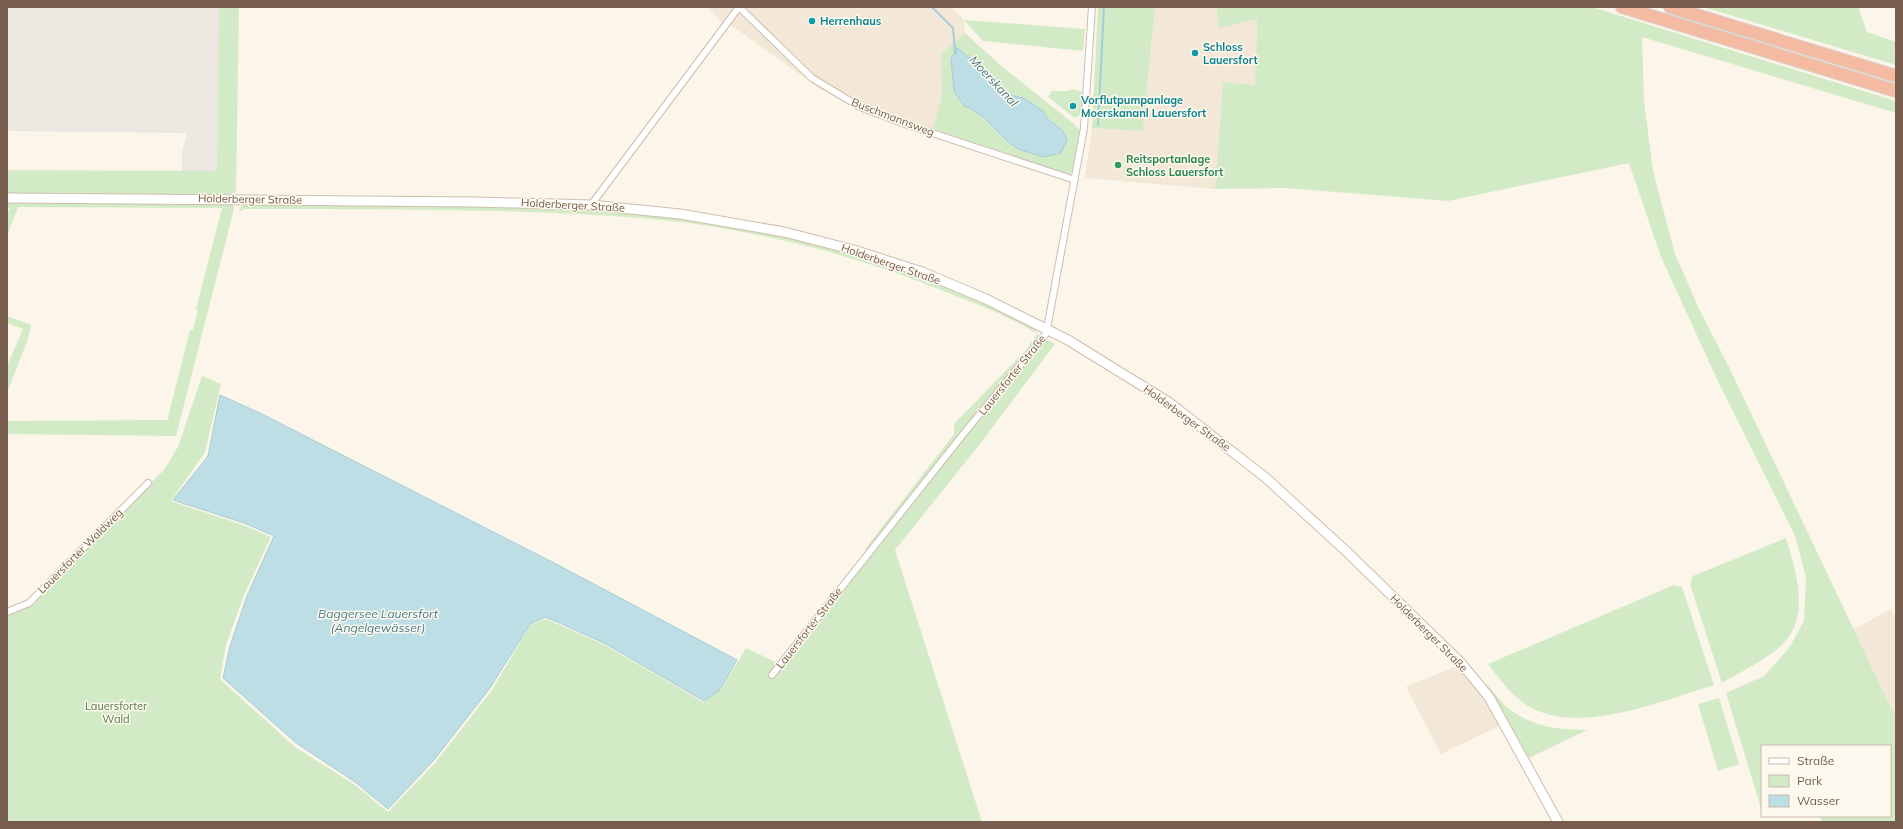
<svg xmlns="http://www.w3.org/2000/svg" width="1903" height="829" viewBox="0 0 1903 829" font-family="Mulish,sans-serif">
  <style>
    .residential { fill: #f3e8d7 }
    .industrial { fill: #ede7e2 }
    .green { fill: #d3eac7; fill-rule: evenodd }
    .water { fill: #bddee5; stroke: #a4cdd7 }
    .lines { fill: none; stroke-linecap: round; stroke-linejoin: round }
    .stream { stroke: #a4cdd7; stroke-width: 2 }
    .minor-casing { stroke: #cebeaf; stroke-width: 8 }
    .secondary-casing { stroke: #d0beac; stroke-width: 11 }
    .motorway-casing { stroke: #d9d2cd; stroke-width: 14 }
    .minor { stroke: #fff; stroke-width: 6 }
    .secondary { stroke: #fff; stroke-width: 9 }
    .motorway { stroke: #f4bba2; stroke-width: 12 }
    .culture-dot { fill: #0f9aa8; stroke: #fef9ef; stroke-width: 1.5 }
    .leisure-dot { fill: #2e9e5b; stroke: #fef9ef; stroke-width: 1.5 }
    .labels { text-anchor: middle; dominant-baseline: central; stroke-width: 3; stroke-linejoin: round; paint-order: stroke }
    .culture-label { font-size: 11px; font-weight: bold; fill: #0d838f; stroke: #fef9ef; text-anchor: start }
    .street-label { font-size: 11px; fill: #765d4d; stroke: #fef9ef }
    .leisure-label { font-size: 11px; font-weight: bold; fill: #27864d; stroke: #fef9ef; text-anchor: start }
    .park-label { font-size: 11px; fill: #537b45; stroke: #fef9ef }
    .water-label { font-size: 12px; font-style: italic; fill: #477a88; stroke: #fef9ef }
  </style>
  <rect width="100%" height="100%" fill="#fcf5e9"/>
  <!-- residential -->
  <g class="residential">
    <path d="M707,7H951L964,20L965,33L941,54L942,94L931,137L873,116L820,89L728,23L723,24Z"/>
    <path d="M1155,7H1216L1219,28L1257,18L1255,85L1223,82L1215,189L1085,178L1092,128L1143,131Z"/>
    <path d="M1891,609L1896,619V718L1854,629Z"/>
    <path d="M1456,666L1487,700L1501,725L1441,754L1406,687Z"/>
  </g>
  <!-- industrial -->
  <path class="industrial" d="M7,7H219L217,171H182V152L187,133L7,131Z"/>
  <!-- green -->
  <g class="green">
    <path d="M219,7H239L236,189L235,195L7,193V170L217,171Z"/>
    <path d="M1098,7H1155L1143,131L1092,128Z"/>
    <path d="M1216,7H1592L1896,101V113L1642,37L1644,101L1653,171L1675,254L1699,309L1729,367L1896,718V822H1822L1820,816H1890V746H1762L1761,808L1726,693L1764,676L1789,648L1804,621L1806,577L1795,536L1717,379L1661,257L1629,163L1448,201L1286,188L1215,189L1223,82L1255,85L1257,19L1219,28Z"/>
    <path d="M1703,7H1858L1867,32L1896,42V65Z"/>
    <path d="M964,20L1085,29L1083,51L983,41Z"/>
    <path d="M965,33L998,63L1073,123L1080,130L1073,171L1069,175L933,129L942,94L941,54ZM951,59C975,68 993,71 1007,95L1024,98L1062,130L1006,140L954,91Z"/>
    <path d="M1073,89L1082,92V114L1075,118L1048,97L1052,91H1067Z"/>
    <path d="M7,203L233,204L234,209L176,436L7,434V421L169,420L168,417L190,330H193L198,310L196,309L222,208L18,207L7,236V216L10,208H7Z"/>
    <path d="M247,203C315,204 382,204 450,205C531,206 613,207 693,219C790,234 887,260 977,299C997,308 1016,319 1035,328L1037,334L1055,344L979,445L895,550L982,822H7V615L34,604L120,513L164,470L178,447L202,376L221,384L205,452L171,501L243,525L271,537L244,595L226,645L220,679L295,747L355,785L388,812L435,763L492,690L530,625L546,619L603,644L703,702L721,690L746,648L784,666L870,557L865,549L954,434V424L1027,349L1037,334C1008,315 973,303 941,290C858,256 770,234 681,222C622,215 561,213 502,211C416,209 330,209 244,209L239,212L240,208Z"/>
    <path d="M7,316L31,325L28,339L7,392V366L23,329L7,323Z"/>
    <path d="M1786,538C1796,571 1811,617 1782,645C1765,661 1742,671 1722,683L1690,584L1693,576Z"/>
    <path d="M1674,585L1682,587L1714,685C1664,700 1586,733 1536,710C1515,701 1501,681 1488,664Z"/>
    <path d="M1485,682C1493,691 1500,701 1508,708C1532,727 1557,730 1587,730L1529,758Z"/>
    <path d="M1719,698L1739,764L1718,771L1698,704Z"/>
  </g>
  <!-- water -->
  <g class="water">
    <path d="M957,48L1000,83L1007,95L1024,98L1043,111L1048,119L1062,130L1067,139L1061,153L1044,157L1018,149L1006,140L984,118L970,108L964,106L954,91L951,59Z"/>
    <path d="M220,395L260,413L558,565L737,660L720,690L704,701L604,643L546,617L530,624L490,688L434,760L388,809L355,782L296,743L223,678L230,646L247,596L274,536L244,523L173,500L208,456Z"/>
  </g>
  <g class="lines">
    <!-- stream -->
    <g class="stream">
      <path d="M932,7L953,28L955,51L956,53"/>
      <path d="M1098,125L1104,7"/>
    </g>
    <!-- minor casing -->
    <g class="minor-casing">
      <g id="minor">
        <path d="M739,7L812,78L860,107L905,124L1075,180"/>
        <path d="M591,205L739,7"/>
        <path d="M7,612L29,603L148,483"/>
        <path d="M772,675L965,432L1046,334L1084,128L1092,7"/>
      </g>
    </g>
    <!-- secondary casing -->
    <g class="secondary-casing">
      <path id="secondary" d="M7,198L476,202L591,205L680,214L784,232L854,250L922,272L986,299L1068,340L1170,403L1266,478L1346,551L1461,663L1489,697L1558,822"/>
    </g>
    <!-- motorway casing -->
    <g class="motorway-casing">
      <g id="motorway">
        <path d="M1622,7L1896,91"/>
        <path d="M1670,7L1896,76"/>
      </g>
    </g>
    <!-- minor -->
    <use href="#minor" class="minor"/>
    <!-- secondary -->
    <use href="#secondary" class="secondary"/>
    <!-- motorway -->
    <use href="#motorway" class="motorway"/>
  </g>
  <!-- markers -->
  <g class="culture-dot">
    <circle cx="812" cy="21" r="4"/>
    <circle cx="1195" cy="53" r="4"/>
    <circle cx="1073" cy="106" r="4"/>
  </g>
  <circle class="leisure-dot" cx="1118" cy="165" r="4"/>
  <g class="labels">
    <!-- culture labels -->
    <g class="culture-label">
      <text x="820" y="21">Herrenhaus</text>
      <text x="1203" y="47">Schloss<tspan x="1203" dy="13">Lauersfort</tspan></text>
      <text x="1081" y="100">Vorflutpumpanlage<tspan x="1081" dy="13">Moerskananl Lauersfort</tspan></text>
    </g>
    <!-- street labels -->
    <g class="street-label">
      <text transform="translate(893 117) rotate(21)">Buschmannsweg</text>
      <text transform="translate(250 199) rotate(1)">Holderberger Straße</text>
      <text transform="translate(573 205) rotate(3)">Holderberger Straße</text>
      <text transform="translate(891 264) rotate(19)">Holderberger Straße</text>
      <text transform="translate(1012 375) rotate(-51)">Lauersforter Straße</text>
      <text transform="translate(1187 418) rotate(36)">Holderberger Straße</text>
      <text transform="translate(80 551) rotate(-45)">Lauersforter Waldweg</text>
      <text transform="translate(809 628) rotate(-52)">Lauersforter Straße</text>
      <text transform="translate(1429 633) rotate(45)">Holderberger Straße</text>
    </g>
    <!-- leisure labels -->
    <g class="leisure-label">
      <text x="1126" y="159">Reitsportanlage<tspan x="1126" dy="13">Schloss Lauersfort</tspan></text>
    </g>
    <!-- park labels -->
    <g class="park-label">
      <text x="116" y="706">Lauersforter<tspan x="116" dy="13">Wald</tspan></text>
    </g>
    <!-- water labels -->
    <g class="water-label">
      <text transform="translate(994 81) rotate(47)">Moerskanal</text>
      <text x="378" y="613">Baggersee Lauersfort<tspan x="378" dy="14">(Angelgewässer)</tspan></text>
    </g>
  </g>
  <!-- border -->
  <rect width="1903" height="829" fill="none" stroke="#765d4d" stroke-width="16"/>
  <!-- legend -->
  <rect x="1761" y="745" width="130" height="72" fill="#fef9ef" stroke="#c8bbae"/>
  <rect x="1769" y="758" width="20" height="6" fill="#ffffff" stroke="#c8bbae"/>
  <text x="1797" y="765" font-size="12" fill="#765d4d">Straße</text>
  <rect x="1769" y="775" width="20" height="12" fill="#d3eac7" stroke="#c8bbae"/>
  <text x="1797" y="785" font-size="12" fill="#765d4d">Park</text>
  <rect x="1769" y="795" width="20" height="12" fill="#bddee5" stroke="#c8bbae"/>
  <text x="1797" y="805" font-size="12" fill="#765d4d">Wasser</text>
</svg>
